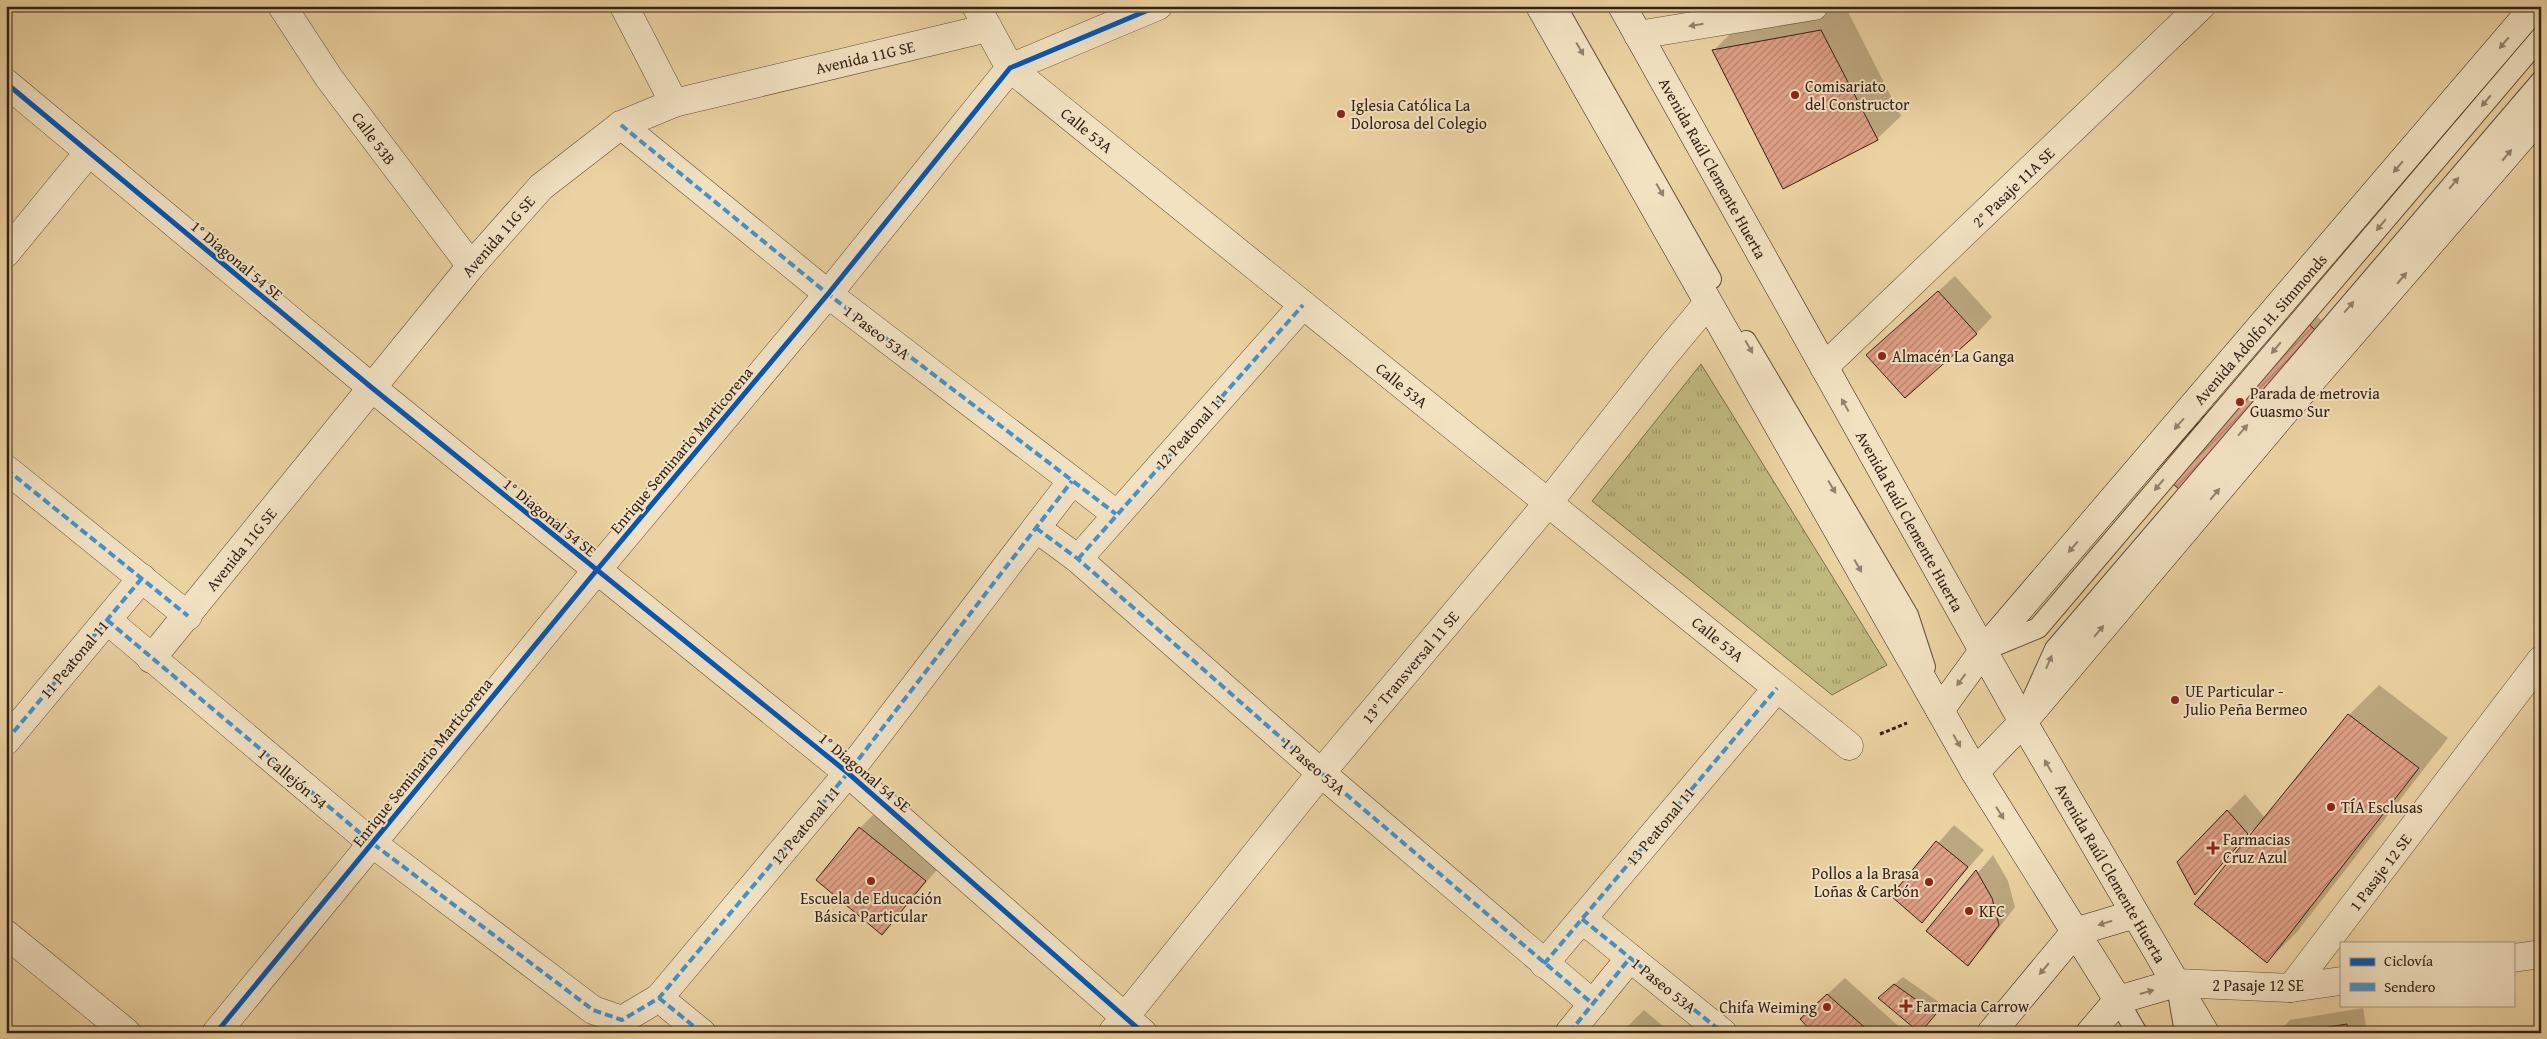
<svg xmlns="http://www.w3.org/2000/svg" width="2547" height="1039" viewBox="0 0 2547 1039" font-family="'Gentium Book Plus',serif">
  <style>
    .park { fill: url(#park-tufts); stroke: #796e4c }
    .shadow { fill: #0003 }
    .building { fill: url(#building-hatch); stroke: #322119 }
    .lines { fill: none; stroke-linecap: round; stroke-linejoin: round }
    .lane-casing { stroke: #604d3b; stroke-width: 22 }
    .street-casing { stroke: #604d3b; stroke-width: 29 }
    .secondary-casing { stroke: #322119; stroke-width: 29 }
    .path { stroke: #322119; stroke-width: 3; stroke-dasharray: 4 2.5; stroke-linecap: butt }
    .lane { stroke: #f2e2c2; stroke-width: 20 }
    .street { stroke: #f2e2c2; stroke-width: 28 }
    .secondary { stroke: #f2e2c2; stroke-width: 28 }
    .quiet { stroke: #3d95d4; stroke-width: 4; stroke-dasharray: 8 4; stroke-linecap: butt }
    .cycleway-casing { stroke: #f2e2c2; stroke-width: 8 }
    .cycleway { stroke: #0057b8; stroke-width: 5 }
    .oneway { fill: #92826e }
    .poi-dot { fill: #8f2418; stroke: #f2e2c2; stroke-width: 2 }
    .labels { text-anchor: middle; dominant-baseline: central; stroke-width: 4; stroke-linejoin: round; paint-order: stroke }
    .street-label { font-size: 16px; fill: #322119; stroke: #f2e2c2 }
    .poi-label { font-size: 16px; fill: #322119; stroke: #f2e2c2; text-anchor: start }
  </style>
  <defs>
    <pattern id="park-tufts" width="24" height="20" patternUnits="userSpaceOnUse" patternTransform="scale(1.25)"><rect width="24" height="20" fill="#c0ba7f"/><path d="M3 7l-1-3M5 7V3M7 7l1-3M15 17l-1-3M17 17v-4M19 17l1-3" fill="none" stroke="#9d9767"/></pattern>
    <pattern id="building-hatch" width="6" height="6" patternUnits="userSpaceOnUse" patternTransform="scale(1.25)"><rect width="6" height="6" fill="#dfa085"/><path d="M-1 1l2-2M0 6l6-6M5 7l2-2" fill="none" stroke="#b5826c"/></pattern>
  </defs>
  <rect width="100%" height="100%" fill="#ebd2a1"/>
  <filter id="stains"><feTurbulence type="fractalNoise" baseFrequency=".004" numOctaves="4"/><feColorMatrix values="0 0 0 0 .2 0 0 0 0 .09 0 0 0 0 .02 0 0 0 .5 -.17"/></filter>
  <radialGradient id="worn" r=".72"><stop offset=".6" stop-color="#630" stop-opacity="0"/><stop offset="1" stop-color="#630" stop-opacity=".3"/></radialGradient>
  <!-- park -->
  <path class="park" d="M1701,364L1887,665L1832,695L1592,501Z"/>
  <!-- shadow -->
  <g class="shadow">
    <path d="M1845,6L1901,116L1877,139L1713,51L1737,27Z"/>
    <path d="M1955,276L1992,317L1976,334L1868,355Z"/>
    <path d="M2305,306L2329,327L2190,482Z"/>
    <path d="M2379,685L2448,738L2297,932L2267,962L2254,832L2252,830L2195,893L2178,862L2245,794L2265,818L2349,715Z"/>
    <path d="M877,811L942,864L882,933L818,880L860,828Z"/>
    <path d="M1954,825L1984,850L1922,921L1892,896Z"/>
    <path d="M1993,855L2008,881L2015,907L1984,947L1968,964L1928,931Z"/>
    <path d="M1903,977L1943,1005L1927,1023L1888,990Z"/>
    <path d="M1845,978L1906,1033H1815L1818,1003Z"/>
    <path d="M2363,1008L2367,1033H2277L2290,1020Z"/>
    <path d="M1644,1010L1671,1033H1621Z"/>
  </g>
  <!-- building -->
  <g class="building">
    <path d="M1821,30L1878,140L1783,189L1712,50Z"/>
    <path d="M1938,291L1977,334L1905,398L1866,355Z"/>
    <path d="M2296,313L2322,336L2182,492L2157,469Z"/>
    <path d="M2348,714L2419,768L2267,963L2194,904Z"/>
    <path d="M2227,810L2248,834L2195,895L2177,862Z"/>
    <path d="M859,827L926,881L882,935L816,880Z"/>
    <path d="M1936,841L1968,867L1922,923L1891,896Z"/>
    <path d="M1976,870L1992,898L1999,925L1968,966L1926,931Z"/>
    <path d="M1894,984L1936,1014L1920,1033L1878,998Z"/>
    <path d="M1827,994L1871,1033H1813L1800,1019Z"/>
    <path d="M2347,1024L2348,1033H2293Z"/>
  </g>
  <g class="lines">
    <!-- lane casing -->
    <g class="lane-casing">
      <g id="lane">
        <path d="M1556,6L1711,279"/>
        <path d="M1746,341L1908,615L1925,667"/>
        <path d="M1987,649L2038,628L2541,37"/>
        <path d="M2031,702L2055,649L2541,81"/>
        <path d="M2179,998L2185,1033"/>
        <path d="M2118,1000L2137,1033"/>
      </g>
    </g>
    <!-- street casing -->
    <g class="street-casing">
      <g id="street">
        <path d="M282,6L329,78L471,266"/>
        <path d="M624,6L674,103"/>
        <path d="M976,6L1010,68L1849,746"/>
        <path d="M1638,35L1814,6"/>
        <path d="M6,83L371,387L848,773L1143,1033"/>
        <path d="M621,125L828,294L1116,514"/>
        <path d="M6,253L89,152"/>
        <path d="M1824,367L2201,6"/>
        <path d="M6,469L188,616"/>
        <path d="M1036,528L1078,559L1321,773L1593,1004"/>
        <path d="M1078,559L1303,305"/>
        <path d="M107,620L372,843L593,1010L622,1020L659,998L848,773L1072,481"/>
        <path d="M151,659L471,266L541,187L621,125L674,103L988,28"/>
        <path d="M6,741L142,578"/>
        <path d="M1582,919L1723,1033"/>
        <path d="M6,934L127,1033"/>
        <path d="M2513,958L2541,954"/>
        <path d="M1544,964L1777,688"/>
        <path d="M2176,983L2291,988L2341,981"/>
        <path d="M2291,988L2541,660"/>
        <path d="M659,998L702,1033"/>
        <path d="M216,1033L596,571L828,294L1010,68L1158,6"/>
        <path d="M1112,1033L1321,773L1548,503L1662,358L1708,303"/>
        <path d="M1569,1033L1630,958"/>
      </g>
    </g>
    <!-- secondary casing -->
    <g class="secondary-casing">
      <g id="secondary">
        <path d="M1540,6L1975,772L2118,1000"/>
        <path d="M1622,6L2023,722L2205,1033"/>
        <path d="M1940,710L1983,651L2535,6"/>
        <path d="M1975,772L2023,722L2281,416L2541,115"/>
        <path d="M1991,1033L2075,932L2135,914"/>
        <path d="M2090,1033L2118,1000L2176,983"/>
      </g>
    </g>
    <!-- path -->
    <path class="path" d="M1880,734L1907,723"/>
    <!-- lane -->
    <use href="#lane" class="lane"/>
    <!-- street -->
    <use href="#street" class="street"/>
    <!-- secondary -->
    <use href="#secondary" class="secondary"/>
    <!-- quiet -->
    <g class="quiet">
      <path d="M621,125L828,294L1116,514"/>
      <path d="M6,469L188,616"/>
      <path d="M1036,528L1078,559L1321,773L1593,1004"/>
      <path d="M1078,559L1303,305"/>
      <path d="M107,620L372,843L593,1010L622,1020L659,998L848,773L1072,481"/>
      <path d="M6,741L142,578"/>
      <path d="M1582,919L1723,1033"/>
      <path d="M1544,964L1777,688"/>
      <path d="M659,998L702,1033"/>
      <path d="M1569,1033L1630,958"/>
    </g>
    <!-- cycleway casing -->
    <g class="cycleway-casing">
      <g id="cycleway">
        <path d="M6,83L371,387L848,773L1143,1033"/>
        <path d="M216,1033L596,571L828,294L1010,68L1158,6"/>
      </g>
    </g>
    <!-- cycleway -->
    <use href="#cycleway" class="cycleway"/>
  </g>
  <!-- one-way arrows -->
  <defs><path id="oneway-solid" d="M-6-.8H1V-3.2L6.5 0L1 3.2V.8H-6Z" transform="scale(1.25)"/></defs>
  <g class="oneway">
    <use href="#oneway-solid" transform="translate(1696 25) rotate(171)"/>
    <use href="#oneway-solid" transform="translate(2504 43) rotate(130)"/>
    <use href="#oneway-solid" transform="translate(1580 49) rotate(60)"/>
    <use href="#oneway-solid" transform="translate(2486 101) rotate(130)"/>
    <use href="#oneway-solid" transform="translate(2507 155) rotate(-50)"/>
    <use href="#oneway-solid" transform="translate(2398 167) rotate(130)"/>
    <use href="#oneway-solid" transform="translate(2454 183) rotate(-50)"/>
    <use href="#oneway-solid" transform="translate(1660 190) rotate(60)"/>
    <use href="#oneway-solid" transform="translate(2381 225) rotate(130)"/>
    <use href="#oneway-solid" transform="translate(2402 278) rotate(-50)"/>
    <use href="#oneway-solid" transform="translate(2349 307) rotate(-49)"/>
    <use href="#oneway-solid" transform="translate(1749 347) rotate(60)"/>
    <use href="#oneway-solid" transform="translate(2276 348) rotate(130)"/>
    <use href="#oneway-solid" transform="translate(1845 405) rotate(-119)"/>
    <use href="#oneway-solid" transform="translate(2179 424) rotate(131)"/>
    <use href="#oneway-solid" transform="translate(2243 430) rotate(-49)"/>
    <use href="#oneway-solid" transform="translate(2159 485) rotate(130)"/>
    <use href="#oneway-solid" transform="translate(1832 487) rotate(59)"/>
    <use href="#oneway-solid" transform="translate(2215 494) rotate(-50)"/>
    <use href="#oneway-solid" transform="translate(2073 547) rotate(131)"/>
    <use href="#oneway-solid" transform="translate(1858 566) rotate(60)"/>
    <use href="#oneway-solid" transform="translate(2099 631) rotate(-50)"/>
    <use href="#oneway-solid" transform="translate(2049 662) rotate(-66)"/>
    <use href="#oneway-solid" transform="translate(1961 680) rotate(126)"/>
    <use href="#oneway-solid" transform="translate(1957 741) rotate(61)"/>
    <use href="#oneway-solid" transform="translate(2048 766) rotate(-120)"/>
    <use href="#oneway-solid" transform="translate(2000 813) rotate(58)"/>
    <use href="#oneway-solid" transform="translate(2105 923) rotate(163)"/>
    <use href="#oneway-solid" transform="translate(2044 969) rotate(130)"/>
    <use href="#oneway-solid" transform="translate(2147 992) rotate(-16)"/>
  </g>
  <!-- markers -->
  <g class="poi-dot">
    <circle cx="1795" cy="95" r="5"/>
    <circle cx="1341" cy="114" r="5"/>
    <circle cx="1882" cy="356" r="5"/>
    <circle cx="2240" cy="402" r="5"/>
    <circle cx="2175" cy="700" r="5"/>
    <circle cx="2331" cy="807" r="5"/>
    <path d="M2210.5 840.5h5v5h5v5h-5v5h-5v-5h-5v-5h5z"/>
    <circle cx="871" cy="881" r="5"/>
    <circle cx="1929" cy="882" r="5"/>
    <circle cx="1969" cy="911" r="5"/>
    <path d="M1903.5 998.5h5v5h5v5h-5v5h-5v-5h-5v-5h5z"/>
    <circle cx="1827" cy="1007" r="5"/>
  </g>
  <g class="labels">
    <!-- street labels -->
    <g class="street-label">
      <text transform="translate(865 57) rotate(-13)">Avenida 11G SE</text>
      <text transform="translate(1087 130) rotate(39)">Calle 53A</text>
      <text transform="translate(374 138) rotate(53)">Calle 53B</text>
      <text transform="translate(1713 168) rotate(61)">Avenida Raúl Clemente Huerta</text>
      <text transform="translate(2013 187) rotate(-44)">2° Pasaje 11A SE</text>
      <text transform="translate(498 236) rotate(-49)">Avenida 11G SE</text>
      <text transform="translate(237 260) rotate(40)">1° Diagonal 54 SE</text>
      <text transform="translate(2260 329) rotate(-49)">Avenida Adolfo H. Simmonds</text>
      <text transform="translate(877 332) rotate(37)">1 Paseo 53A</text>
      <text transform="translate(1402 385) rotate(39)">Calle 53A</text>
      <text transform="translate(1190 431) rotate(-48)">12 Peatonal 11</text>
      <text transform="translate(681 450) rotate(-50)">Enrique Seminario Marticorena</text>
      <text transform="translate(550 517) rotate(39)">1° Diagonal 54 SE</text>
      <text transform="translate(1910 521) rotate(61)">Avenida Raúl Clemente Huerta</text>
      <text transform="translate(241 549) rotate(-51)">Avenida 11G SE</text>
      <text transform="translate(1718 639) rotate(39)">Calle 53A</text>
      <text transform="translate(74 659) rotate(-50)">11 Peatonal 11</text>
      <text transform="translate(1410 667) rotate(-50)">13° Transversal 11 SE</text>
      <text transform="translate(422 762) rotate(-51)">Enrique Seminario Marticorena</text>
      <text transform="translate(1314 766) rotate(41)">1 Paseo 53A</text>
      <text transform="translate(865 772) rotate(40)">1° Diagonal 54 SE</text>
      <text transform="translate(293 778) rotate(40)">1 Callejón 54</text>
      <text transform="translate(805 825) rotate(-50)">12 Peatonal 11</text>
      <text transform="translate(1660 826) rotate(-50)">13 Peatonal 11</text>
      <text transform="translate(2380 872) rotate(-53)">1 Pasaje 12 SE</text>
      <text transform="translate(2111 873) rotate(60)">Avenida Raúl Clemente Huerta</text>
      <text transform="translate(1664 985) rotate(39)">1 Paseo 53A</text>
      <text x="2258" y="985">2 Pasaje 12 SE</text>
    </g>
    <!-- poi labels -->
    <g class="poi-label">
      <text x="1805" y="86">Comisariato<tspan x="1805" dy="18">del Constructor</tspan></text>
      <text x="1351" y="105">Iglesia Católica La<tspan x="1351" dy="18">Dolorosa del Colegio</tspan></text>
      <text x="1892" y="356">Almacén La Ganga</text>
      <text x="2250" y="393">Parada de metrovia<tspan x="2250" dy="18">Guasmo Sur</tspan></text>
      <text x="2185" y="691">UE Particular -<tspan x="2185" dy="18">Julio Peña Bermeo</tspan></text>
      <text x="2341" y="807">TÍA Esclusas</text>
      <text x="2223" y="839">Farmacias<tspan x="2223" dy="18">Cruz Azul</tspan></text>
      <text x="1919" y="873" text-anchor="end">Pollos a la Brasa<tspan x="1919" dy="18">Loñas &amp; Carbón</tspan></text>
      <text x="871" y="898" text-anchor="middle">Escuela de Educación<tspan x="871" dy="18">Básica Particular</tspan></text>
      <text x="1979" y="911">KFC</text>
      <text x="1916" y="1006">Farmacia Carrow</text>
      <text x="1817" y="1007" text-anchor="end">Chifa Weiming</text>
    </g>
  </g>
  <!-- margin -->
  <rect width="2547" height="1039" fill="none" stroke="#ebd2a1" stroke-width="25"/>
  <rect x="8" y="8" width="2532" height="1024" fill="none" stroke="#322119" stroke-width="2.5"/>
  <rect x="12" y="12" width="2522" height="1014" fill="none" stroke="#322119"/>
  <!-- legend -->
  <rect x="2340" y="942" width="175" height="65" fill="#f2e2c2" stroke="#a5957e"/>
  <rect x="2350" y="958" width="25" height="8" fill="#0057b8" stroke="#a5957e"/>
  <text x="2384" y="966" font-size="15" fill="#322119">Ciclovía</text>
  <rect x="2350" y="983" width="25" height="8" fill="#3d95d4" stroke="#a5957e"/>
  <text x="2384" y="992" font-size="15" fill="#322119">Sendero</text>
  <rect width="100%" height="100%" filter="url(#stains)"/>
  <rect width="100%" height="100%" fill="url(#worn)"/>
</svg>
